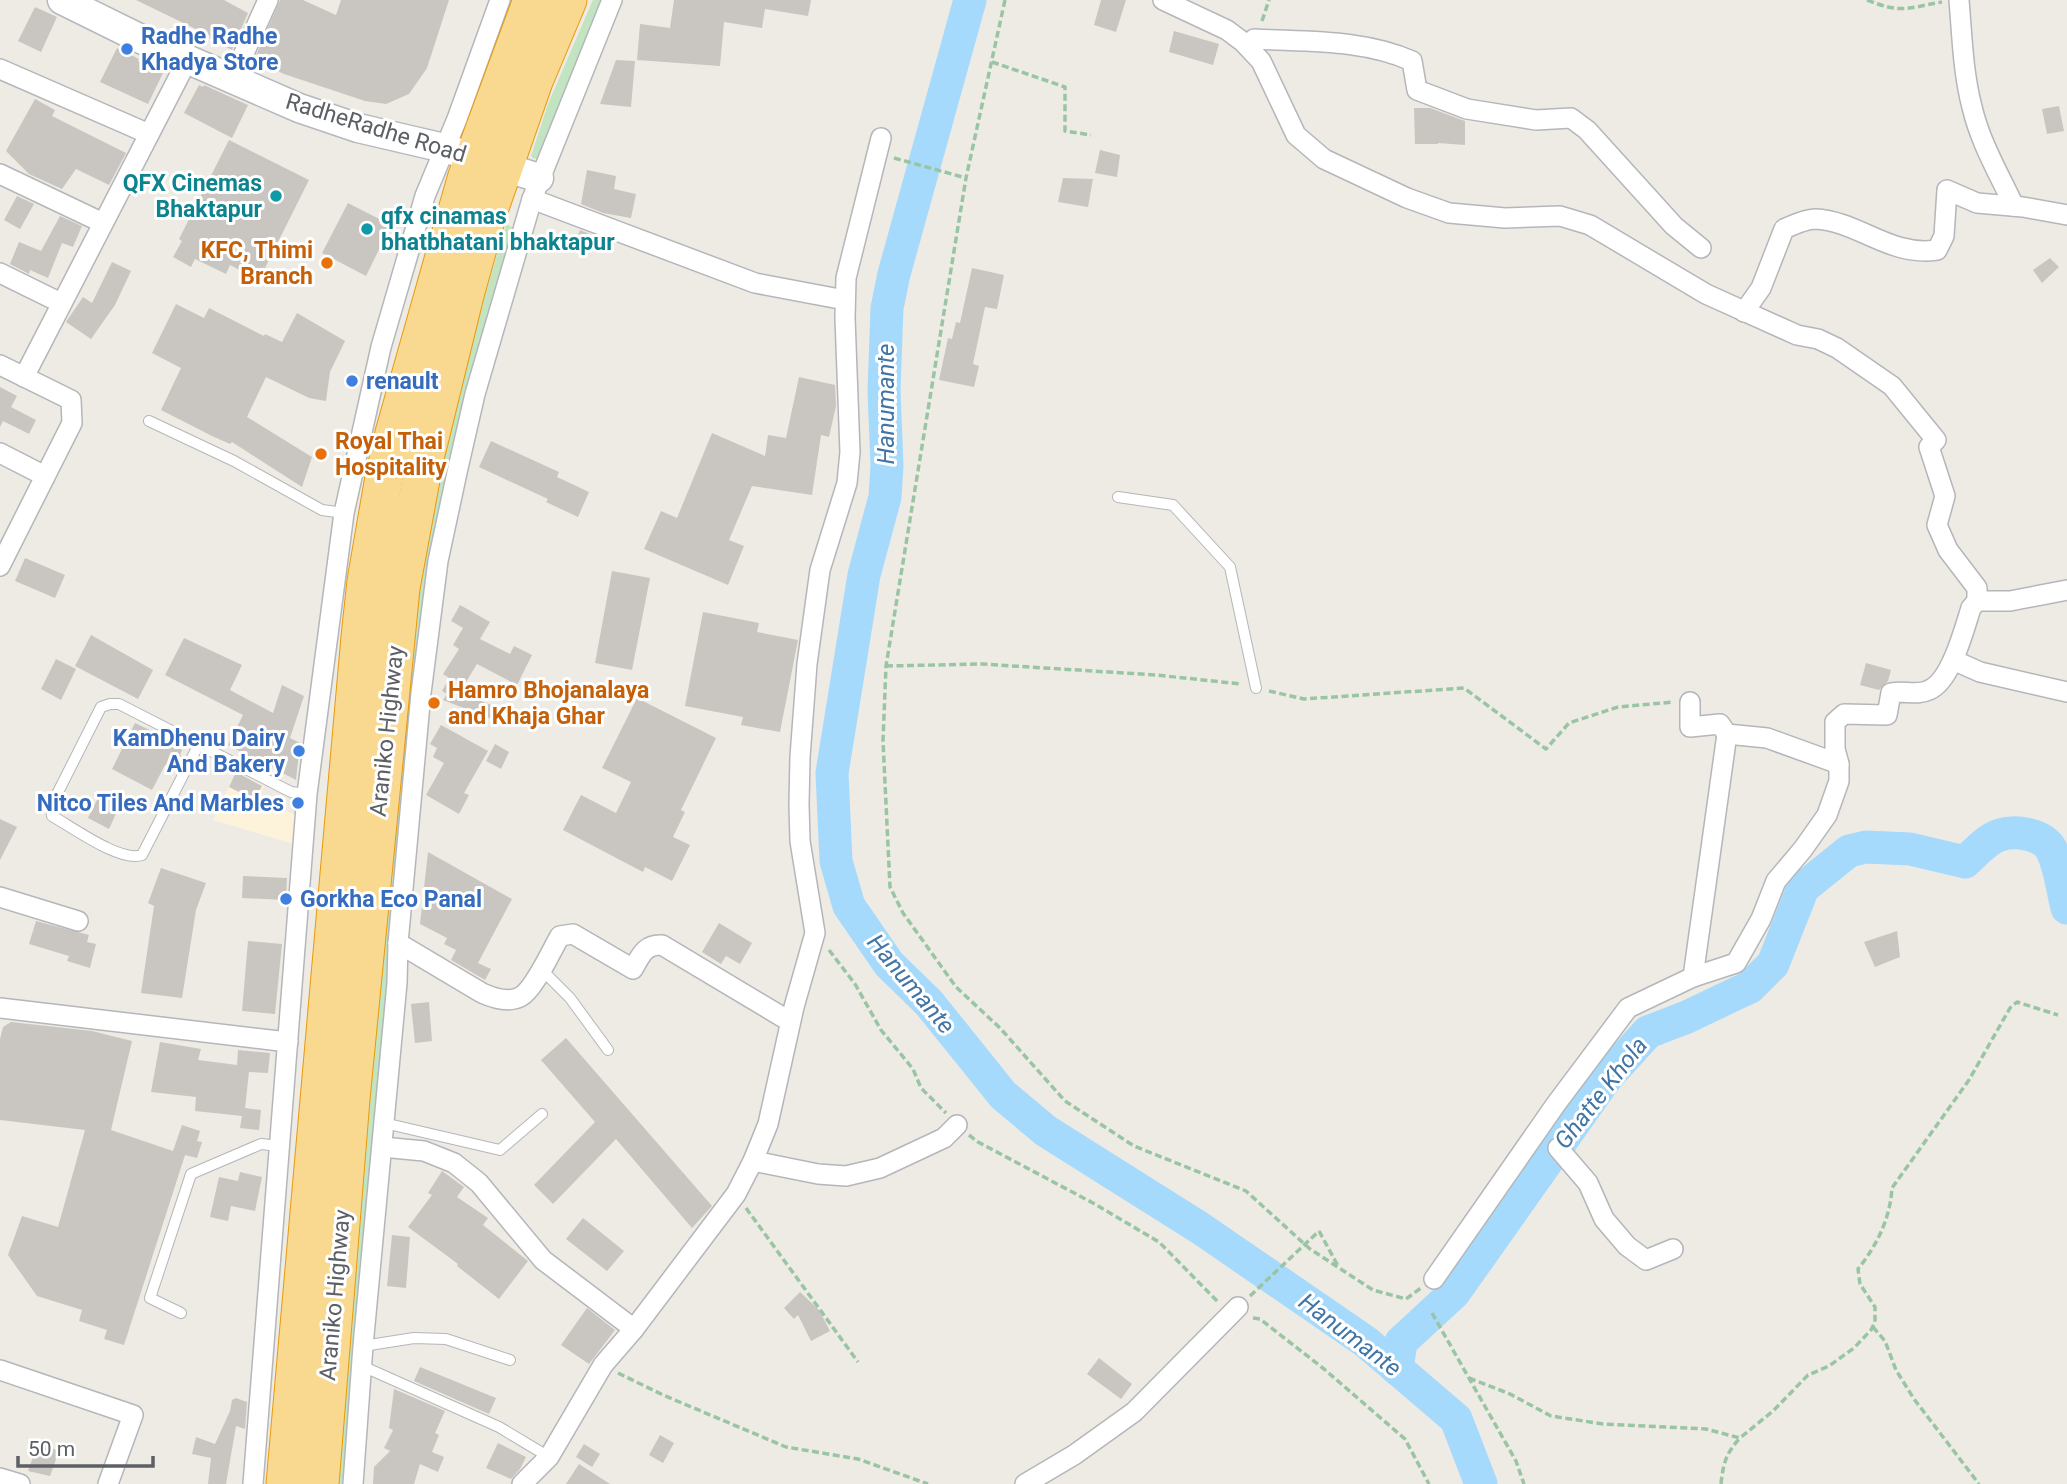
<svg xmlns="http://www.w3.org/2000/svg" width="2067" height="1484" viewBox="0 0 2067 1484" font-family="Roboto,sans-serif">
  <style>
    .commercial { fill: #fcf3da }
    .green { fill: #c2e4c1 }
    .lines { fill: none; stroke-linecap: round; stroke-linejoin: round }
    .river { stroke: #a6dafc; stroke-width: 33 }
    .building { fill: #c9c6c1 }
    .lane-casing { stroke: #b4b6ba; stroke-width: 12 }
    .street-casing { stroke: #b4b6ba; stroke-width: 22 }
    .secondary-casing { stroke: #b5b8bd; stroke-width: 31 }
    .highway-casing { stroke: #e99909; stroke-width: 39 }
    .path { stroke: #9ac5a4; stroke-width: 3.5; stroke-dasharray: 7 3.5; stroke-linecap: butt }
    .lane { stroke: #fff; stroke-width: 10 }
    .street { stroke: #fff; stroke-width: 19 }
    .secondary { stroke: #fff; stroke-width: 28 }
    .highway { stroke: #f9d98f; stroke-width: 37 }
    .path-bridge { stroke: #9ac5a4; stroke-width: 3.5; stroke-dasharray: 7 3.5; stroke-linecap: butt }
    .shop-dot { fill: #3f7fe0; stroke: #fff; stroke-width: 2.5 }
    .culture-dot { fill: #0f9aa8; stroke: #fff; stroke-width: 2.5 }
    .food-dot { fill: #e8710a; stroke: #fff; stroke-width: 2.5 }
    .labels { text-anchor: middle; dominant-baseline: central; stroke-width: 6; stroke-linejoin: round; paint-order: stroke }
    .shop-label { font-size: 23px; font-weight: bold; fill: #366cbe; stroke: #fff; text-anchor: start }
    .street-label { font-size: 23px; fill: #5c6064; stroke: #fff }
    .culture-label { font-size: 23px; font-weight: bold; fill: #0d838f; stroke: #fff; text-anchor: end }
    .food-label { font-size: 23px; font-weight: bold; fill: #c56008; stroke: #fff; text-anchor: start }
    .water-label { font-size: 24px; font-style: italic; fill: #4175a5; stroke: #fff }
  </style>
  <rect width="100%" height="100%" fill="#eeebe4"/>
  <!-- commercial -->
  <path class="commercial" d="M236,772L264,786L258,799L296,815L294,844L213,820Z"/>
  <!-- green -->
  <g class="green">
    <path d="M593,0H604L537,159L533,158L531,156L548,104Z"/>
    <path d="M506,224L515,229L475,364L395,888L344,1484H337L407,672C416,600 428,528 443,456C459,378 484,301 506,224Z"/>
  </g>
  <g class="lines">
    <!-- river -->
    <g class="river">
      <path d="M970,0L894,274L887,308L884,391L887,466L885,497L864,575L832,773L836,861L849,906L889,964L929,1003L1003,1095L1046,1131L1200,1228L1366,1342L1456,1419L1481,1484"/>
      <path d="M1397,1369L1401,1342L1454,1293L1606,1078L1648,1032L1687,1017L1750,987L1773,964L1803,888L1849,851L1866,847L1910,849L1965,862C1975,853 1987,839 2000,835C2015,830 2043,834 2051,849C2060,866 2062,888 2067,908"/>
    </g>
  </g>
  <!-- building -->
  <g class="building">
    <path d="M136,0H224L248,13L232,50L209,38L210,36Z"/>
    <path d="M280,0H303L336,15L341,0H449L427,68L409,94L386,104L365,101L284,74L254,60Z"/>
    <path d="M674,0H811L808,16L765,9L762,28L724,22L720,66L637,60L640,24L670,28Z"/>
    <path d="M1101,0H1126L1116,32L1094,25Z"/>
    <path d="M35,7L57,17L41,52L18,41Z"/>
    <path d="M1174,31L1219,44L1213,65L1169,52Z"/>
    <path d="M117,48L139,59L138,61L163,73L148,104L100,82Z"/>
    <path d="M616,60L635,61L631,107L600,104Z"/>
    <path d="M199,85L203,87L204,85L248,105L232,138L184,113Z"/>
    <path d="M35,99L55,110L52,116L126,153L109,185L76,169L62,189L29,174L6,151Z"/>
    <path d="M2059,106L2064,131L2047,134L2042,109Z"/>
    <path d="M1414,108H1430L1465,121V145L1438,143V144H1415Z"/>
    <path d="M229,140L309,180L259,280L230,265L226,274L195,259L191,267L173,257L182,241L179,239Z"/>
    <path d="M1100,150L1120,155L1117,177L1095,173Z"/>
    <path d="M587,170L616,176L614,189L636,194L631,218L603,213L581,204Z"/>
    <path d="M1063,178L1093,179L1088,207L1058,202Z"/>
    <path d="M17,196L34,204L20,229L4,220Z"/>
    <path d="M348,203L391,225L366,276L322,253Z"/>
    <path d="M60,216L82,226L73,247L62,243L48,278L30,270L29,274L10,264L19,242L41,251Z"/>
    <path d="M580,230L594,236L589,251L574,246Z"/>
    <path d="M2050,258L2059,267L2042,283L2033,270Z"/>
    <path d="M112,262L131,271L115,305L91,339L66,322L83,297L92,303Z"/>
    <path d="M972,268L1004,275L997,309L985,307L973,364L979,366L974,387L939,380L948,338L952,339L956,322L960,323Z"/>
    <path d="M176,304L204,318L209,308L264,336L265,334L282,342L297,313L345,341L330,372L326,401L309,398L266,377L247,417L312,457L302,487L232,442L230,444L212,436L161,410L181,368L152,353Z"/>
    <path d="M799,377L835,385L836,406L829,437L821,435L812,495L752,486L729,540L744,546L728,585L644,549L661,511L677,518L712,433L765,456L768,435L786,438Z"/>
    <path d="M0,387L17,396L11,407L36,420L29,434L3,421L0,427Z"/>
    <path d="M491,441L559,472L557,477L589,492L578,517L546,502L548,499L479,467Z"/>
    <path d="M25,558L65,575L55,598L15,581Z"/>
    <path d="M612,571L650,578L632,670L595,663Z"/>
    <path d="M460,605L490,622L480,639L510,654L514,646L532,655L517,685L477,664L463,687L473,693L470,697L502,709L497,721L443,700L447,694L442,691L449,678L443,674L459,649L453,645L463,628L451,621Z"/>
    <path d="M703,612L759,623L757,632L798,640L780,732L741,725L743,717L685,706Z"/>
    <path d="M91,635L153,670L138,699L75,666Z"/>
    <path d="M184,638L242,665L230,690L273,713L282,685L304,696L290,738L300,743L296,780L271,767L269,772L242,759L245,754L228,745L243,715L165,675Z"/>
    <path d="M56,659L76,669L61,700L41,689Z"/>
    <path d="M1866,663L1891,670L1888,681L1879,690L1860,685Z"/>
    <path d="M637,698L716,738L681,810L685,812L673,837L690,845L672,881L645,867L643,872L563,830L581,795L616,813L631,782L602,768Z"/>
    <path d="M135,723L181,745L179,748L182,750L180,755L183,757L176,771L165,765L152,790L112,769Z"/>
    <path d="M441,725L488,751L464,793L469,795L459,814L426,795L444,763L433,757L437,748L430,744Z"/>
    <path d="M495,744L509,752L501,769L486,761Z"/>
    <path d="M236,772L262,786L255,800L229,787Z"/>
    <path d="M100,794L115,802L114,805L119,807L109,829L88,818Z"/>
    <path d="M0,819L17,827L0,860Z"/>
    <path d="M428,852L512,899L478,963L491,969L485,980L451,960L456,950L444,944L447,938L420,924Z"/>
    <path d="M161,868L206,883L196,910L182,998L141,993L154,906L148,903Z"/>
    <path d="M243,876L287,878L286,900L242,898Z"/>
    <path d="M36,921L89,935L87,942L96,944L90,968L67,961L69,956L29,944Z"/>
    <path d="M719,923L752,943L740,964L726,956L721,964L702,952Z"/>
    <path d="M1897,931L1900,957L1875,967L1864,942Z"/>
    <path d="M248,941L282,944L275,1014L242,1011Z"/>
    <path d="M429,1002L432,1041L415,1043L411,1004Z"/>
    <path d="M11,1022L92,1031L132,1041L111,1130L173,1151L182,1125L200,1131L197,1141L202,1142L197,1158L185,1155L124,1345L104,1339L107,1330L79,1321L82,1310L37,1296L8,1255L22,1216L58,1227L85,1130L0,1120V1039L3,1027Z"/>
    <path d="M566,1038L712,1206L692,1228L616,1139L553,1204L534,1185L595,1122L541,1060Z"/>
    <path d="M160,1042L201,1049L198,1060L237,1065L238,1050L270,1053L268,1073L249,1072L245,1108L261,1110L259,1130L240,1128L242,1116L195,1111L196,1097L151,1092Z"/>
    <path d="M442,1171L464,1187L457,1197L488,1218L483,1225L528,1261L499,1299L457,1266L458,1264L408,1227L432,1195L428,1193Z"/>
    <path d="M240,1172L262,1177L255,1211L231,1206L228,1221L210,1217L219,1177L238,1181Z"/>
    <path d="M583,1218L624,1251L607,1271L566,1239Z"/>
    <path d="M392,1235L410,1237L406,1288L387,1286Z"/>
    <path d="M800,1292L819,1310L830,1331L811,1341L798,1315L794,1319L784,1308Z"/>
    <path d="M587,1308L615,1330L589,1364L561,1345Z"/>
    <path d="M1099,1358L1132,1384L1121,1399L1087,1374Z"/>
    <path d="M420,1367L496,1398L489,1414L414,1381Z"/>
    <path d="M394,1389L445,1411L435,1433L439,1435L432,1452L444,1457L438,1472L420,1464L414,1484H373L374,1467L390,1451L384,1448L393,1430L389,1428Z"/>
    <path d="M236,1398L247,1402L245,1429L236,1426L226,1484H208L211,1458L192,1454L196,1437L215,1444L230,1411L232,1400Z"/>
    <path d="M660,1435L674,1443L663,1463L649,1455Z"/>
    <path d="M38,1443L59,1451L50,1476L28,1471Z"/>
    <path d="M498,1443L526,1457L520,1469L511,1479L486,1468Z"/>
    <path d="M584,1444L600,1454L592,1467L576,1457Z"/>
    <path d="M579,1464L610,1484H566Z"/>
  </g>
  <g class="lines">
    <!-- lane casing -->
    <g class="lane-casing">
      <g id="lane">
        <path d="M149,421L234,461L322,510L344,513"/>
        <path d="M1118,497L1173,505L1230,567L1256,688"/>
        <path d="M199,744L142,855C121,863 72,827 52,816L51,806L101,707L110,704H119L291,792L307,794"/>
        <path d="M541,969L570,998L608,1050"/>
        <path d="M384,1123L500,1150L542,1114"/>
        <path d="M181,1313L150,1298L191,1174L261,1144L279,1146"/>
        <path d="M363,1346L414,1338L446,1339L510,1360"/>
        <path d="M362,1366L499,1427L549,1457"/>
      </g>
    </g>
    <!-- street casing -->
    <g class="street-casing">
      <g id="street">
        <path d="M1163,0L1227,30L1243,42L1261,61L1296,135L1324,159L1407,198L1449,213L1505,218L1560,216L1590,225L1706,294L1797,335L1818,339L1837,348L1892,386L1936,440L1929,447L1945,496L1937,525L1948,550L1977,588V601"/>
        <path d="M1959,0C1962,35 1963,73 1972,107C1980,142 1999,174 2014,206"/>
        <path d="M1254,39C1307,42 1363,39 1412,61L1417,90L1467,109L1536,120L1571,118L1587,130L1674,226L1701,248"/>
        <path d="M0,69L149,134"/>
        <path d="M232,80L268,0"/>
        <path d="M0,174L103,223"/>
        <path d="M532,199L755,283L845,300"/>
        <path d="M0,273L61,303"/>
        <path d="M1744,312L1761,288L1784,229C1793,225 1806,219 1815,219C1859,221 1889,257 1937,250L1944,236L1947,190L1977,203L2023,207L2067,215"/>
        <path d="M0,365L71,400L72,423L0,566"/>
        <path d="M24,377L188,59"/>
        <path d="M0,453L45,476"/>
        <path d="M1953,660L1980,672L2067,692"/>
        <path d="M1690,702V727L1720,724L1727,734L1767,738L1839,764L1835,749V722L1844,714L1887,715L1891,693C1904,690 1917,696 1929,690C1951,681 1964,630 1971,608L1977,601H2010L2067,590"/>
        <path d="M0,897L78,921"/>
        <path d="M398,943L482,993C493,998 508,1003 520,997C534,990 551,951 560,936L573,934L633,969C641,955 645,944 662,945L784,1018L791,1019"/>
        <path d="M1693,977L1736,963L1761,919L1776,881L1803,849L1827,815L1839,781V764"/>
        <path d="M0,1008L288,1042"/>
        <path d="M382,1147L424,1151L454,1163L479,1183L543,1260L634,1329"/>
        <path d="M1558,1148L1588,1183L1604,1219L1627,1246L1646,1260L1673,1249"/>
        <path d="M753,1161L768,1124L794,1007L815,933L800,841L799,805L800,757L807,664L820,570L847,483L850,452L845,318L846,278L881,138"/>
        <path d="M1434,1279L1556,1104L1628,1008L1693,977L1727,734"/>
        <path d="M0,1370L133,1415L108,1484"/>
        <path d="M0,1478L20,1484"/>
        <path d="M253,1484L307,794L344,513L381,347L425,196L457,119L500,0"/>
        <path d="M353,1484L363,1346L397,983L398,943L421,693L438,561L458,468L475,394L532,199L612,0"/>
        <path d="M522,1484L549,1457L603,1365L634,1329L736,1194L753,1161L818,1174L846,1176L880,1168L944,1138L957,1125"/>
        <path d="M1025,1484L1074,1455L1134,1412L1238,1307"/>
      </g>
    </g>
    <!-- secondary casing -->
    <g class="secondary-casing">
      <path id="secondary" d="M62,0L143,40L299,108L358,128L444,148L539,178"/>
    </g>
    <!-- highway casing -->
    <g class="highway-casing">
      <g id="highway">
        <path d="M285,1484L360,637L366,581L384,477L394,433L466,179L532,0"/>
        <path d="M320,1484L351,1099L401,588L425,458L465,295L487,216L534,81L568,0"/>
      </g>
    </g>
    <!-- path -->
    <g class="path">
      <path d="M1005,0L966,178L886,666L883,741L890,887L903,913L956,987L1000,1028L1065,1101L1134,1146L1246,1191L1310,1249L1373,1290L1406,1299L1421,1288"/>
      <path d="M1867,0C1902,14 1907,8 1942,2"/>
      <path d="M1262,21L1269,0"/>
      <path d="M992,62L1065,87V131L1091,135"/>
      <path d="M894,158L966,178"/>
      <path d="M886,666L982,664L1156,675L1241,684"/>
      <path d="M1269,691L1304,699L1464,688L1546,749L1569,723L1618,707L1674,702"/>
      <path d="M829,950L855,984L881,1030L913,1069L921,1088L946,1113"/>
      <path d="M969,1135L978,1142L1093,1203L1159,1242L1219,1303"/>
      <path d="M746,1208L858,1362"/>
      <path d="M1319,1231L1338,1266"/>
      <path d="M1432,1313L1516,1461L1524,1484"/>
      <path d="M1253,1318L1260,1319L1324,1369L1405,1439L1429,1484"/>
      <path d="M1873,1327L1885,1341L1896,1370L1914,1399L1979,1484"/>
      <path d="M618,1373L663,1395L786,1447L858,1459L928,1484"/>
      <path d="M1469,1378L1510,1394L1551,1416L1603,1424L1706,1429L1740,1438L1773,1411L1808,1375L1829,1366L1854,1348L1871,1330L1875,1322V1307L1860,1284L1858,1269C1877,1245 1890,1219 1892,1188L1969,1080L2010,1008L2017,1002L2058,1015"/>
      <path d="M1721,1484C1723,1464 1726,1453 1740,1438"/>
    </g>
    <!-- lane -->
    <use href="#lane" class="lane"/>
    <!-- street -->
    <use href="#street" class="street"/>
    <!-- secondary -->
    <use href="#secondary" class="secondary"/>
    <!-- highway -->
    <use href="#highway" class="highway"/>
    <!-- path-bridge -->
    <path class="path-bridge" d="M1250,1296L1319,1231"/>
  </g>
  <!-- markers -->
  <g class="shop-dot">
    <circle cx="127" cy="49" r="7"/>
    <circle cx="352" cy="381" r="7"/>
    <circle cx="299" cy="751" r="7"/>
    <circle cx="298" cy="803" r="7"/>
    <circle cx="286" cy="899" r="7"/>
  </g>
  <g class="culture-dot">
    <circle cx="276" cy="196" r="7"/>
    <circle cx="367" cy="229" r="7"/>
  </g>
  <g class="food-dot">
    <circle cx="327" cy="263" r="7"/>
    <circle cx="321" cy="454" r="7"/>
    <circle cx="434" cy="703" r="7"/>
  </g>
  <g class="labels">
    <!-- shop labels -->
    <g class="shop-label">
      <text x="141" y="36">Radhe Radhe<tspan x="141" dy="26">Khadya Store</tspan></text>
      <text x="366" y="381">renault</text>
      <text x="285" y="738" text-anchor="end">KamDhenu Dairy<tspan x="285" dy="26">And Bakery</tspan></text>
      <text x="284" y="803" text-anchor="end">Nitco Tiles And Marbles</text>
      <text x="300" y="899">Gorkha Eco Panal</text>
    </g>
    <!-- street labels -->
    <g class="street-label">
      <text transform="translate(376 128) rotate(17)">RadheRadhe Road</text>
      <text transform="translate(387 731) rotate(-84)">Araniko Highway</text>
      <text transform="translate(335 1295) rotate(-85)">Araniko Highway</text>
    </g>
    <!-- culture labels -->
    <g class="culture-label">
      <text x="262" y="183">QFX Cinemas<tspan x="262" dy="26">Bhaktapur</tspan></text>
      <text x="381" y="216" text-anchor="start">qfx cinamas<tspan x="381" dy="26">bhatbhatani bhaktapur</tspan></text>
    </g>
    <!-- food labels -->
    <g class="food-label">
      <text x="313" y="250" text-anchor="end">KFC, Thimi<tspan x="313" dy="26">Branch</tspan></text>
      <text x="335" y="441">Royal Thai<tspan x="335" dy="26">Hospitality</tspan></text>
      <text x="448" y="690">Hamro Bhojanalaya<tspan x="448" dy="26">and Khaja Ghar</tspan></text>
    </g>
    <!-- water labels -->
    <g class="water-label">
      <text transform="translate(886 404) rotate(-90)">Hanumante</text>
      <text transform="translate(911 984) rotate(50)">Hanumante</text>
      <text transform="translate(1601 1093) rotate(-52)">Ghatte Khola</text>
      <text transform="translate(1350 1335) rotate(37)">Hanumante</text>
    </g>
  </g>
  <!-- scale -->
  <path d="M18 1456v10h135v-10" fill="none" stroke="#5c6064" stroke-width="3.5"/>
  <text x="28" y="1456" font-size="21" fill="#5c6064" stroke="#ffffff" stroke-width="5" paint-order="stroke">50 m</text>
</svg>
